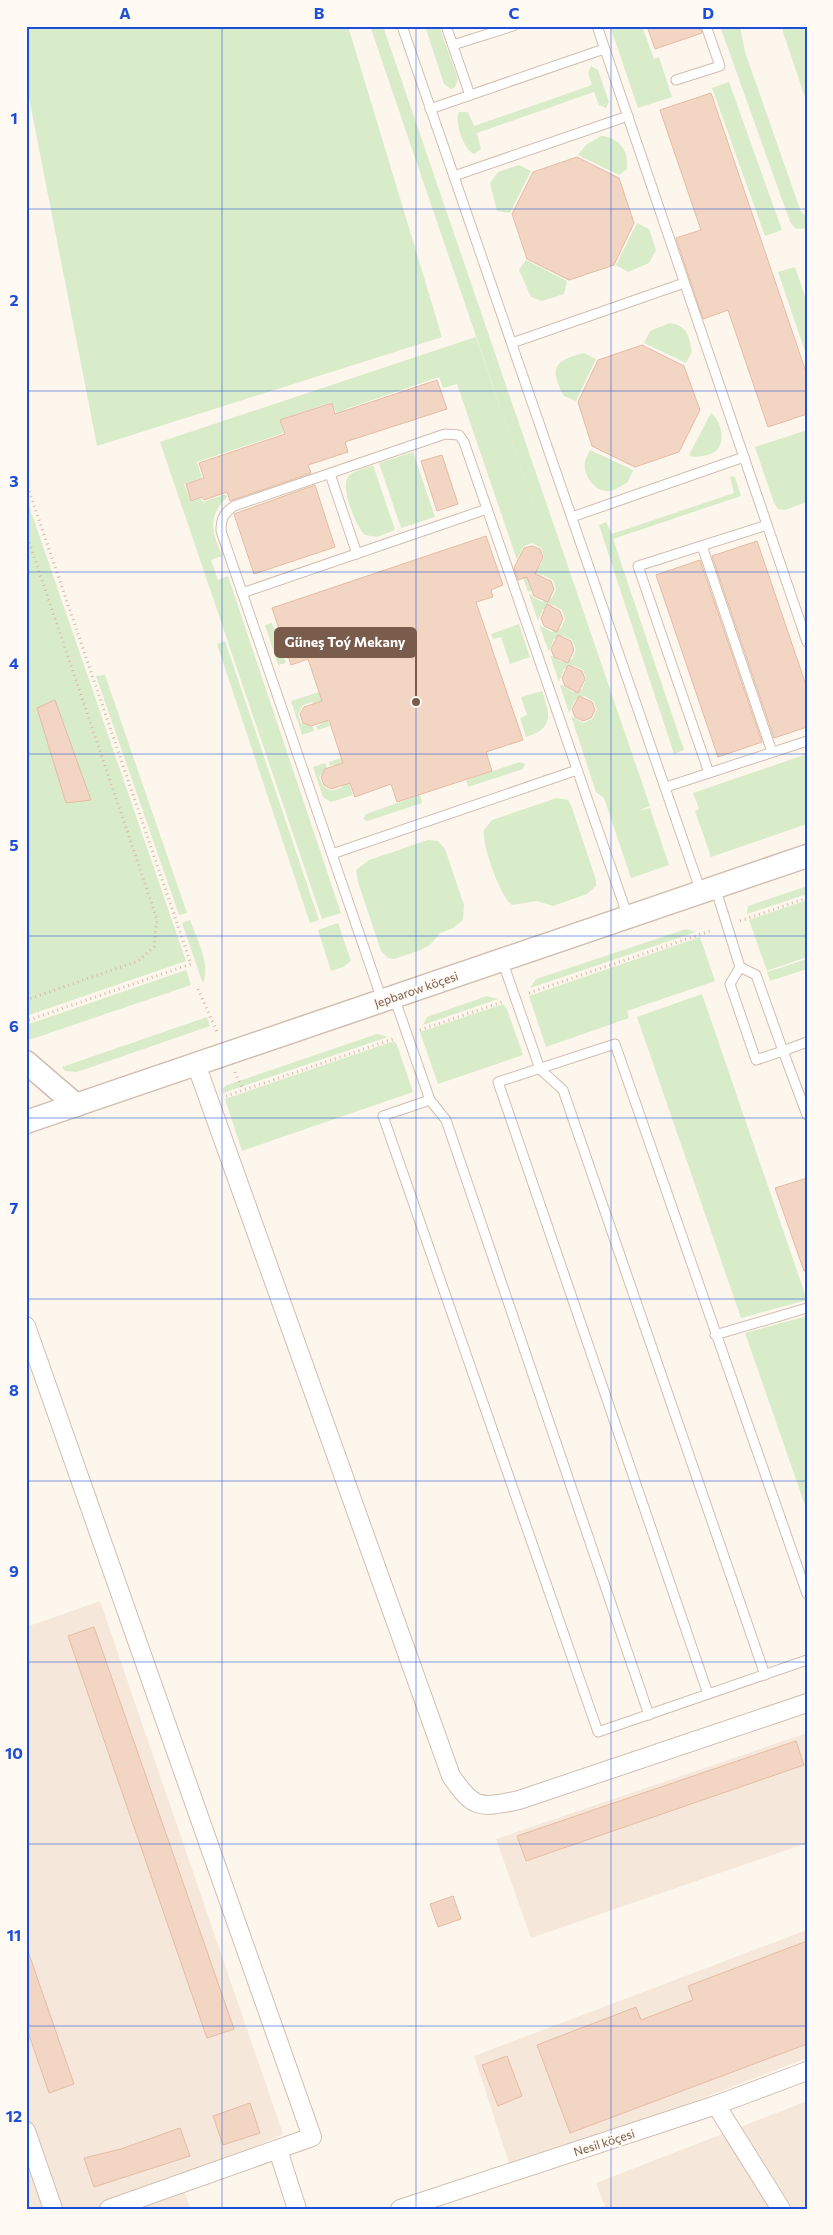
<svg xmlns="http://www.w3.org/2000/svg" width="833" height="2235" viewBox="0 0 833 2235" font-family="Commissioner,sans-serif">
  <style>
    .residential { fill: #f5e8da }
    .green { fill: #d8ecc9 }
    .building { fill: #f3d5c3; stroke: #e6bba3 }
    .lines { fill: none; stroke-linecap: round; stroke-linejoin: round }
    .service-casing { stroke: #d1beb0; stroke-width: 11 }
    .minor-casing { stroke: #d1beb0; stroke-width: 20 }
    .tertiary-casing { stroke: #d1beb0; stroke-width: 25 }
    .path { stroke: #d9b8a5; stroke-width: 3; stroke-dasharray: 1 4; stroke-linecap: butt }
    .service { stroke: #fff; stroke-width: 9 }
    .minor { stroke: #fff; stroke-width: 18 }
    .tertiary { stroke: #fff; stroke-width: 22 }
    .grid { fill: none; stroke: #1d4ed8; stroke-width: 1; stroke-opacity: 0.55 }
    .labels { text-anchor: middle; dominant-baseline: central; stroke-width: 4; stroke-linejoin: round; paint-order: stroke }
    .street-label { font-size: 12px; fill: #7a5c4d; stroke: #fffaf3 }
    .leader { fill: none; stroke: #7a5c4d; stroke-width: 2 }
    .callout-dot { fill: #7a5c4d; stroke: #fffaf3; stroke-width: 2 }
    .callout { fill: #7a5c4d; stroke: #7a5c4d; stroke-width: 2 }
    .callout-label { font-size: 14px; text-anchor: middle; font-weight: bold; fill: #fff }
    .neatline { fill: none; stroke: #1d4ed8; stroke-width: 2 }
    .grid-label { font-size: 16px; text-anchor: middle; font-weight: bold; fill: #1d4ed8 }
  </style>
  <rect width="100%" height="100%" fill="#fdf6ec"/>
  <!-- residential -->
  <g class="residential">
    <path d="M100,1601L283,2134L180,2181L191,2209H26V1627Z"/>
    <path d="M807,1733V1843L531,1938L496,1839Z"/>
    <path d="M807,1930V2058L567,2150L510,2166L474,2056Z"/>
    <path d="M807,2101V2209H606L596,2183Z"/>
  </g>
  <!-- green -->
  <g class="green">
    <path d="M26,26H348L442,337L97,446L26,82Z"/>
    <path d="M370,26H383L650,806L638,811L650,808L669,865L631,878L604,798L596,792L571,716L583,723L592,719L597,710L593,701L584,696L575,700L569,713L560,685H562L573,692L582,689L586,679L583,670L574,666L564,669L559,682L550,655L562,662L572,659L576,650L572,640L563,636L554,639L549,652L539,625L552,632L561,628L565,619L562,610L553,605L543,609L538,621L529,595L532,594L533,597L542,602L552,598L556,589L553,580L543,575L534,579L531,591L528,592L518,563L531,570L540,566L544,557L541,548L532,543L523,547L517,560L457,384L443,388L439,377L343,410L347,421L340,423L332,402L280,420L284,433L197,462L202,478L184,484L191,502L201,498L203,502L226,494L227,497C206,518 213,532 222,556L211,560L218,580L228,576L341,913L322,919L160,442L476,337L570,611Z"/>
    <path d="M425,26H439L458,79L455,87L451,89L444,84Z"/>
    <path d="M610,26H642L654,59L659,57L672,97L638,108Z"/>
    <path d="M720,26H740L745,52L801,212L806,216L807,228L796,229L790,222Z"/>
    <path d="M782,26H807V103L784,35Z"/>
    <path d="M591,66L598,70L609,102L606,108L599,105L594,92L477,133L481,149L474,154C464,150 454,121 459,112H468L474,126L592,85L588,73Z"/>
    <path d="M729,82L782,230L765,236L712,88Z"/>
    <path d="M601,136C619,137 629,151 627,169L619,175L578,155L586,145Z"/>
    <path d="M519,165L531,171L510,213L497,211L490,183L498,172Z"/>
    <path d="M637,223L649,229L656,250L649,263L628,272L616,265Z"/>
    <path d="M526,260L567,281L564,294L542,301L531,297L519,270Z"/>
    <path d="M795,267L807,302V357L778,272Z"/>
    <path d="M670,323C687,325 689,336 692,352L686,363L644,343L650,331Z"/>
    <path d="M584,353L596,359L576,401L564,396C548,368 555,360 584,353Z"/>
    <path d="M711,413C721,420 726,441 717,450C711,456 701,456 693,457L689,455Z"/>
    <path d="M807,430V502L785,510L778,509L774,503L755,447Z"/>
    <path d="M590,450L633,470L628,482C622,485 616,490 610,491C595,493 582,474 585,461C586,457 589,453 590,450Z"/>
    <path d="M413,452L435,517L401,528L379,463Z"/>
    <path d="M373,465L395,530L377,537L365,535C356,527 340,488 348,477C353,470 366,468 373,465Z"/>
    <path d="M730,476L735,477L741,496L613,539L684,750L674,754L599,525L606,522L612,534L734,493Z"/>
    <path d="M26,497L186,961L26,1016Z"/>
    <path d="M272,623L286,663L278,665L265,625Z"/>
    <path d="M519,624L530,657L510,664L501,637L493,639L491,634Z"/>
    <path d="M225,641L319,920L310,923L217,644Z"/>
    <path d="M105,675L187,913L179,915L96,676Z"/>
    <path d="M542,691C550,714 555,728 526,737L520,718L527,715L521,697Z"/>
    <path d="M319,692L330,726L318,730L316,726L320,725L324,716L321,706L312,702L303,705L298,714L301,723L313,727L314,731L302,735L291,701Z"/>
    <path d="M807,754V824L711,857L695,811L699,809L693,793Z"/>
    <path d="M341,758L353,795L331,802L323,797L313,767L325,763L327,767L319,777L323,786L331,791L341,788L345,779L342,769L333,765L330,766L329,762Z"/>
    <path d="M520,762L525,764L523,769L468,787L466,780Z"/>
    <path d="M420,795L422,803L368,821L363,819L366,814Z"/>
    <path d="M557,798L568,800L571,805L596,880V886L587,894L553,906L537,901L512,905C500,896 482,846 484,830L492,820Z"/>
    <path d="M428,840L438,841L445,849L464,905L463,920L453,928L440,933L431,944L421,950L394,959L388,958L381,951L358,882L356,870L369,860Z"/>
    <path d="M807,886V894L747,914L748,906Z"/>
    <path d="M807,900V957L767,971L749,920Z"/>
    <path d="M190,920C197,940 211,964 203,984L182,923Z"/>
    <path d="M338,923L351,961L343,967L331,971L318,930Z"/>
    <path d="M686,929L696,932L530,988L536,979Z"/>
    <path d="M700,937L715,981L627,1011L629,1018L546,1047L529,996Z"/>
    <path d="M807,959V969L770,981L767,972Z"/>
    <path d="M186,970L191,985L26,1041V1025Z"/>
    <path d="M702,994L807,1300L741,1318L637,1017Z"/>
    <path d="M487,996L498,999L423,1025L427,1017Z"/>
    <path d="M503,1004L507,1009L523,1055L438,1084L420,1032Z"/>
    <path d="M207,1017L210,1026L77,1072L65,1071L62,1067Z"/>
    <path d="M377,1034L388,1037L223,1093V1088L227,1085Z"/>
    <path d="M394,1041L397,1045L413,1092L242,1151L225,1099Z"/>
    <path d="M807,1316V1511L745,1333Z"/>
  </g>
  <!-- building -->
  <g class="building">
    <path d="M647,26H700L702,33L655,49Z"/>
    <path d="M711,93L807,375V414L768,427L728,310L703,319L676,238L701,230L660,110Z"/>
    <path d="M577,157L619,178L634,223L614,265L569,280L527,259L512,214L533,172Z"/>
    <path d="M642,345L684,366L700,410L679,452L635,467L592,446L578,402L598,360Z"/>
    <path d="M437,380L447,409L345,442L348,452L308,465L311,473L230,501L227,492L204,500L202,497L191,501L186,484L204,478L199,463L285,434L280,420L332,403L335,414Z"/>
    <path d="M442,455L458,504L437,511L421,461Z"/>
    <path d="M315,485L335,547L254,574L234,514Z"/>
    <path d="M486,536L503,585L491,590L493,597L476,602L523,740L486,752L492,771L397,802L391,784L355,797L350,783L331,789L324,785L321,777L325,769L343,763L329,720L311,726L303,723L300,714L304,707L322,701L308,659L291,665L272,608Z"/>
    <path d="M757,541L807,688V727L774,738L712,556Z"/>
    <path d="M532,546L540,549L543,557L535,574L551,581L554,589L548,602L534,596L527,577L518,580L514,568L524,548Z"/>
    <path d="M700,560L762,742L718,757L656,575Z"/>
    <path d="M547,604L560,611L563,619L557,632L544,626L541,618Z"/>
    <path d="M558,635L571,641L574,650L568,663L554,657L551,649Z"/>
    <path d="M568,665L582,671L585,679L578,693L565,686L562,678Z"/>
    <path d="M579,696L592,702L595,710L591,718L583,721L575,717L572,709Z"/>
    <path d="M55,700L91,800L66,803L37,708Z"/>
    <path d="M807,1178V1271H804L775,1188Z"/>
    <path d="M94,1627L234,2029L207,2038L68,1636Z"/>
    <path d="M796,1741L804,1765L526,1861L517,1836Z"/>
    <path d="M453,1896L461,1919L438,1927L430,1904Z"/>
    <path d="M807,1941V2044L570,2133L537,2045L636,2007L641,2020L693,2000L688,1986Z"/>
    <path d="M26,1954H29L74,2084L49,2093L26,2026Z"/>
    <path d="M507,2056L522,2096L498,2106L482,2065Z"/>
    <path d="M250,2103L260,2133L223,2145L213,2116Z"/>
    <path d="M180,2128L190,2156L94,2187L84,2158L121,2149Z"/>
  </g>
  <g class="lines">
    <!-- service casing -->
    <g class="service-casing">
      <g id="service">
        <path d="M402,26L701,892"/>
        <path d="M446,26L470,95"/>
        <path d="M597,26L807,642"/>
        <path d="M453,45L513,26"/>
        <path d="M676,80L720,66L706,26"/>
        <path d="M430,109L604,49"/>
        <path d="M454,176L628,116"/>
        <path d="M512,343L684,283"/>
        <path d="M330,474L357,554"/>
        <path d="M572,517L744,457"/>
        <path d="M702,546L772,752"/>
        <path d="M242,593L487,509"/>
        <path d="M709,773L638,566L767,525"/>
        <path d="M666,787L807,741"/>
        <path d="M332,854L577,770"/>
        <path d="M715,887L740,967L756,975L783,1051L807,1042"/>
        <path d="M502,960L540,1069L563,1090L765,1675"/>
        <path d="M740,967L730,984L756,1060L783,1051L807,1115"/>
        <path d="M394,997L430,1100L446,1120L649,1715"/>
        <path d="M382,1000L221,531C221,518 224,513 234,506L445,434L459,435L464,442L628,917"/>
        <path d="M430,1100L383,1116L598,1732L807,1660"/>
        <path d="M715,1335L807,1308"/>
        <path d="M708,1694L498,1082L615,1044L807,1594"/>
      </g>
    </g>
    <!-- minor casing -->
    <g class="minor-casing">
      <g id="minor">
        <path d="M196,1064L451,1776C474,1810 480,1808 519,1800L807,1703"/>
        <path d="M26,1326L312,2137L109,2209"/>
        <path d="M716,2105L781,2209"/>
        <path d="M26,2131L53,2209"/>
        <path d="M278,2150L297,2209"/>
        <path d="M400,2209L716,2105L807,2071"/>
      </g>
    </g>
    <!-- tertiary casing -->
    <g class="tertiary-casing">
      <g id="tertiary">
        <path d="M26,1062L76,1105"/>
        <path d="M26,1122L807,856"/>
      </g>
    </g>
    <!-- path -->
    <g class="path">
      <path d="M26,482L191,964L26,1021"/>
      <path d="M26,533L157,919L154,947L138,961L26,1000"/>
      <path d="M740,921L807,898"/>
      <path d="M198,989L218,1034"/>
      <path d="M529,993L713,930"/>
      <path d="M420,1030L502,1002"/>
      <path d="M235,1072L243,1090"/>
      <path d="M226,1096L393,1039"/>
    </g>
    <!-- service -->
    <use href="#service" class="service"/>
    <!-- minor -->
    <use href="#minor" class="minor"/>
    <!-- tertiary -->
    <use href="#tertiary" class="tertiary"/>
  </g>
  <!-- grid -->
  <path class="grid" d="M222,26V2209M416,26V2209M611,26V2209M26,209H807M26,391H807M26,572H807M26,754H807M26,936H807M26,1118H807M26,1299H807M26,1481H807M26,1662H807M26,1844H807M26,2026H807"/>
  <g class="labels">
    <!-- street labels -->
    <g class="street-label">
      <text transform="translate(416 989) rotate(-19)">Jepbarow köçesi</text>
      <text transform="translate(604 2142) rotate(-18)">Nesil köçesi</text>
    </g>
  </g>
  <!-- callouts -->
  <path class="leader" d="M416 702L416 642"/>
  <circle class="callout-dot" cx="416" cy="702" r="5"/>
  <rect class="callout" x="275" y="628" width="141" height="29" rx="5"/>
  <g class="callout-label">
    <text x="345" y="647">Güneş Toý Mekany</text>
  </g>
  <!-- border -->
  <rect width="833" height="2235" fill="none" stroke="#fffaf3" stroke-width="55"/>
  <rect x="28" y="28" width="778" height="2180" class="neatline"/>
  <g class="grid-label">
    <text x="125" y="19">A</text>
    <text x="319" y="19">B</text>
    <text x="514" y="19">C</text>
    <text x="708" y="19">D</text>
    <text x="14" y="124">1</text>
    <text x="14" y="306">2</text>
    <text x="14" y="487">3</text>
    <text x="14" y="669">4</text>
    <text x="14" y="851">5</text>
    <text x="14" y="1032">6</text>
    <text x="14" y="1214">7</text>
    <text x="14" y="1396">8</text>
    <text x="14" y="1577">9</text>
    <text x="14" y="1759">10</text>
    <text x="14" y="1941">11</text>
    <text x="14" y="2122">12</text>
  </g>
</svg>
